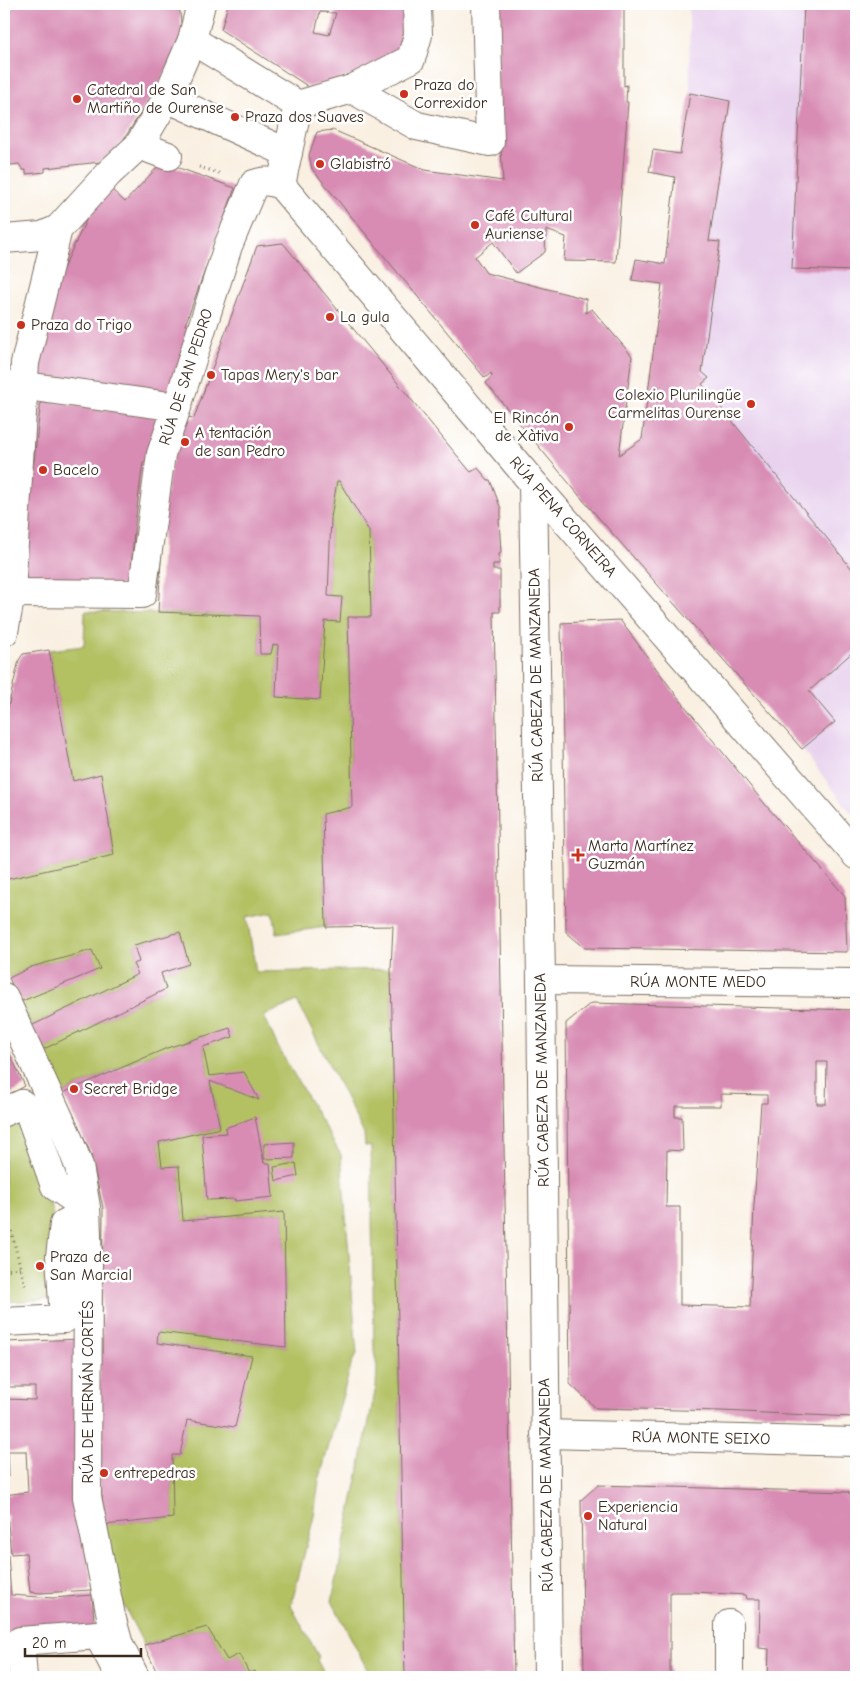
<svg xmlns="http://www.w3.org/2000/svg" width="860" height="1681" viewBox="0 0 860 1681" font-family="'Comic Neue',sans-serif">
  <style>
    .built { fill: #e8d2ee }
    .green { fill: #b3c164; stroke: #777641 }
    .building { fill: #d88cb4; fill-rule: evenodd }
    .lines { fill: none; stroke-linecap: round; stroke-linejoin: round }
    .street-casing { stroke: #7e6f63; stroke-width: 30 }
    .path { stroke: #7e6f63; stroke-width: 3; stroke-dasharray: 1 4; stroke-linecap: butt }
    .street { stroke: #fff; stroke-width: 28 }
    .poi-dot { fill: #c8321e; stroke: #fff; stroke-width: 2 }
    .labels { text-anchor: middle; dominant-baseline: central; stroke-width: 5; stroke-linejoin: round; paint-order: stroke }
    .poi-label { font-size: 16px; fill: #3b2a1e; stroke: #fff; text-anchor: start }
    .street-label { font-size: 16px; fill: #3b2a1e; stroke: #fff }
  </style>
  <rect width="100%" height="100%" fill="#fff"/>
  <filter id="ink" filterUnits="userSpaceOnUse"><feTurbulence type="fractalNoise" baseFrequency=".02" numOctaves="2"/><feDisplacementMap in="SourceGraphic" scale="10" xChannelSelector="R" yChannelSelector="G"/><feConvolveMatrix kernelMatrix="1 2 1 2 8 2 1 2 1" color-interpolation-filters="sRGB"/></filter>
  <filter id="wash" filterUnits="userSpaceOnUse"><feTurbulence type="fractalNoise" baseFrequency=".0096" numOctaves="4" result="noise"/><feDisplacementMap in="SourceGraphic" scale="20" xChannelSelector="R" yChannelSelector="G"/><feGaussianBlur stdDeviation="1.12" result="paint"/><feColorMatrix in="noise" values="0 0 0 0 0 0 0 0 0 0 0 0 0 0 0 0 0 1.4 0 .05"/><feComposite in="paint" operator="in"/></filter>
  <g filter="url(#wash)">
    <rect width="100%" height="100%" fill="#f9f0e2"/>
    <!-- built -->
    <path class="built" d="M689,4H856V815L852,814L802,749L583,500L600,487L642,439L662,285L632,280L636,259L665,263L675,177L649,172L653,150L680,154L690,93Z"/>
    <!-- green -->
    <g class="green">
      <path d="M337,481H339L369,531L371,617L348,618L352,807L323,815L326,927L277,934L273,912L247,917L256,972L391,969L405,1677H371L332,1601L376,1387L377,1367L374,1351L371,1147L365,1146L364,1134L297,1001L264,1016L278,1047L341,1155L357,1354L352,1362L319,1481L314,1516L291,1606L319,1657L317,1660L326,1677H257L255,1671L249,1673L239,1654L227,1660L207,1627L144,1645L116,1590L104,1525L173,1518L172,1455H180L187,1420L251,1356L157,1343L158,1332L286,1347L284,1212L183,1221L179,1166L162,1167L159,1142L220,1128L201,1036L133,1061L63,1093L42,1050L166,989L161,973L189,964L180,932L134,945L139,962L133,964L138,974L31,1026L20,1002L99,968L92,950L31,967L9,978L4,959V880L114,855L101,775L73,781L49,650L84,646L85,611L259,616L260,654H271L273,645L278,644L276,697L320,700L325,621L339,622L342,597L328,596L331,518Z"/>
      <path d="M14,1114L45,1184L55,1224L56,1299L4,1302V1118Z"/>
    </g>
    <g id="blocks">
      <!-- building -->
      <g class="building">
        <path d="M4,4H179L183,41L160,83L116,151L113,150L101,162L45,168V172L26,174V170H23L19,164L4,166Z"/>
        <path d="M228,4H404V50L363,73L309,87L221,30ZM320,12L336,13L329,35L315,32Z"/>
        <path d="M498,4H624V86L627,85L626,102H628L616,262L564,261L566,237L546,230L545,252L516,273L493,242L475,257L486,273L586,299V313L592,309L632,356L619,455L642,439L662,284L632,280L636,259L665,264L675,177L649,172L653,150L680,154L690,93L730,101L709,241L720,242L702,372L709,378L702,384L856,574V649L809,691L835,722L802,749L583,500L486,383L492,376L491,373L485,378L312,169L309,155L317,132L333,130L425,170L503,181L497,85Z"/>
        <path d="M804,4H856V271L792,269Z"/>
        <path d="M162,162L235,188L185,325L194,326L175,397L33,379L46,305L88,216L111,189L125,202Z"/>
        <path d="M283,243L469,470L471,472L478,468L488,480H490L501,509V519H499L501,553L499,554V564H493V570H500V612H494V615L514,1677H405L391,969L393,926L326,927L323,814L352,807L348,617H371L369,531L339,481H337L331,518L328,596L342,597L340,622L325,621L320,700L276,697L278,644L273,645L271,654H260L259,616L158,612L164,508L171,465L186,417L194,418L257,246Z"/>
        <path d="M41,400L162,417L149,463L143,462L134,531L130,586L24,579L30,496Z"/>
        <path d="M620,620L676,695L764,803L845,896L847,952L585,948L566,932L561,623Z"/>
        <path d="M49,650L73,781L101,774L114,855L4,880V725L19,660L23,654Z"/>
        <path d="M180,932L189,964L161,973L166,989L42,1050L31,1026L138,974L133,964L139,962L134,945Z"/>
        <path d="M92,950L100,969L20,1002L9,978L31,967Z"/>
        <path d="M591,1003L856,1010V1415L853,1417L721,1411L596,1408L570,1384L566,1023ZM817,1062H827L826,1104H817ZM721,1094L767,1095V1103H761L754,1205L750,1307L680,1305V1207H666L667,1150L683,1151L682,1117H675V1106H721Z"/>
        <path d="M230,1028L233,1037L203,1047L209,1076L244,1072L259,1100L210,1081L220,1128L159,1142L162,1167L179,1166L183,1221L284,1212L286,1347L158,1332L157,1343L252,1356L235,1427L187,1420L180,1455H172L173,1518L104,1525L102,1496L99,1497L98,1408L102,1325L103,1208L91,1154L63,1093L167,1048Z"/>
        <path d="M4,1041L25,1086L4,1098Z"/>
        <path d="M255,1117L264,1163H270L273,1197L235,1201V1199L207,1200L202,1135L226,1133L225,1128Z"/>
        <path d="M294,1142V1158L264,1159V1144Z"/>
        <path d="M296,1163L298,1176L276,1181L274,1167Z"/>
        <path d="M82,1339L91,1590L40,1593L30,1592L26,1553L11,1554L7,1514L4,1515V1495L28,1492L26,1451H8L9,1476H4V1399L35,1400V1387H4V1342Z"/>
        <path d="M598,1485L848,1492L856,1502V1677H768L769,1649L759,1648L760,1599H747L746,1595L694,1592H670V1677H584L581,1500Z"/>
        <path d="M8,1555L11,1595L53,1598L92,1595L95,1633L4,1647V1556Z"/>
        <path d="M207,1627L227,1660L239,1654L249,1673L255,1671L257,1677H159L144,1645Z"/>
      </g>
    </g>
  </g>
  <g filter="url(#ink)">
    <use href="#blocks" fill-opacity="0" stroke="#7e6f63" stroke-width="1"/>
    <g class="lines">
      <!-- street casing -->
      <g class="street-casing">
        <g id="street">
          <path d="M192,40L298,105L281,185"/>
          <path d="M352,89L411,59L418,35L417,4"/>
          <path d="M167,98L288,153"/>
          <path d="M298,105L352,89L417,126L490,142L486,4"/>
          <path d="M139,145L168,156"/>
          <path d="M4,239L42,236L58,229"/>
          <path d="M4,385L33,387L177,407"/>
          <path d="M533,483L541,980L548,1677"/>
          <path d="M11,593L142,594L161,454L177,407L228,246L254,184C264,180 271,181 281,185L533,483L856,855"/>
          <path d="M4,632L11,593L25,363L58,229L109,173L139,145L167,98L192,40L201,4"/>
          <path d="M541,980L856,983"/>
          <path d="M4,997L66,1133L79,1166L86,1207L88,1262L87,1497L111,1616L119,1645L135,1677"/>
          <path d="M4,1112L22,1104L28,1109L55,1186L85,1207"/>
          <path d="M4,1322L64,1319L60,1256L64,1224L86,1212"/>
          <path d="M545,1434L856,1442"/>
          <path d="M729,1624V1677"/>
          <path d="M23,1677L20,1641L98,1635L115,1667"/>
        </g>
      </g>
      <!-- path -->
      <g class="path">
        <path d="M199,167L222,174"/>
        <path d="M4,1202L25,1286"/>
        <path d="M4,1270L21,1268"/>
      </g>
      <!-- street -->
      <use href="#street" class="street"/>
    </g>
  </g>
  <!-- markers -->
  <g class="poi-dot">
    <circle cx="404" cy="94" r="5"/>
    <circle cx="77" cy="99" r="5"/>
    <circle cx="235" cy="117" r="5"/>
    <circle cx="320" cy="164" r="5"/>
    <circle cx="475" cy="225" r="5"/>
    <circle cx="330" cy="317" r="5"/>
    <circle cx="21" cy="325" r="5"/>
    <circle cx="211" cy="375" r="5"/>
    <circle cx="751" cy="404" r="5"/>
    <circle cx="569" cy="427" r="5"/>
    <circle cx="185" cy="442" r="5"/>
    <circle cx="43" cy="470" r="5"/>
    <path d="M575.5 847.5h5v5h5v5h-5v5h-5v-5h-5v-5h5z"/>
    <circle cx="74" cy="1089" r="5"/>
    <circle cx="40" cy="1266" r="5"/>
    <circle cx="104" cy="1473" r="5"/>
    <circle cx="588" cy="1516" r="5"/>
  </g>
  <g class="labels">
    <!-- poi labels -->
    <g class="poi-label">
      <text x="414" y="85">Praza do<tspan x="414" dy="18">Correxidor</tspan></text>
      <text x="87" y="90">Catedral de San<tspan x="87" dy="18">Martiño de Ourense</tspan></text>
      <text x="245" y="117">Praza dos Suaves</text>
      <text x="330" y="164">Glabistró</text>
      <text x="485" y="216">Café Cultural<tspan x="485" dy="18">Auriense</tspan></text>
      <text x="340" y="317">La gula</text>
      <text x="31" y="325">Praza do Trigo</text>
      <text x="221" y="375">Tapas Mery's bar</text>
      <text x="741" y="395" text-anchor="end">Colexio Plurilingüe<tspan x="741" dy="18">Carmelitas Ourense</tspan></text>
      <text x="559" y="418" text-anchor="end">El Rincón<tspan x="559" dy="18">de Xàtiva</tspan></text>
      <text x="195" y="433">A tentación<tspan x="195" dy="18">de san Pedro</tspan></text>
      <text x="53" y="470">Bacelo</text>
      <text x="588" y="846">Marta Martínez<tspan x="588" dy="18">Guzmán</tspan></text>
      <text x="84" y="1089">Secret Bridge</text>
      <text x="50" y="1257">Praza de<tspan x="50" dy="18">San Marcial</tspan></text>
      <text x="114" y="1473">entrepedras</text>
      <text x="598" y="1507">Experiencia<tspan x="598" dy="18">Natural</tspan></text>
    </g>
    <!-- street labels -->
    <g class="street-label">
      <text transform="translate(186 377) rotate(-72)">RÚA DE SAN PEDRO</text>
      <text transform="translate(563 517) rotate(49)">RÚA PENA CORNEIRA</text>
      <text transform="translate(536 675) rotate(-91)">RÚA CABEZA DE MANZANEDA</text>
      <text x="698" y="982">RÚA MONTE MEDO</text>
      <text transform="translate(542 1080) rotate(-91)">RÚA CABEZA DE MANZANEDA</text>
      <text transform="translate(88 1392) rotate(-90)">RÚA DE HERNÁN CORTÉS</text>
      <text transform="translate(701 1438) rotate(1)">RÚA MONTE SEIXO</text>
      <text transform="translate(546 1485) rotate(-91)">RÚA CABEZA DE MANZANEDA</text>
    </g>
  </g>
  <!-- margin -->
  <rect width="860" height="1681" fill="none" stroke="#fff" stroke-width="20"/>
  <!-- scale -->
  <path d="M25 1648v8h116v-8" fill="none" stroke="#3b2a1e" stroke-width="2.5"/>
  <text x="32" y="1648" font-size="15" fill="#3b2a1e" stroke="#ffffff" stroke-width="4" paint-order="stroke">20 m</text>
</svg>
